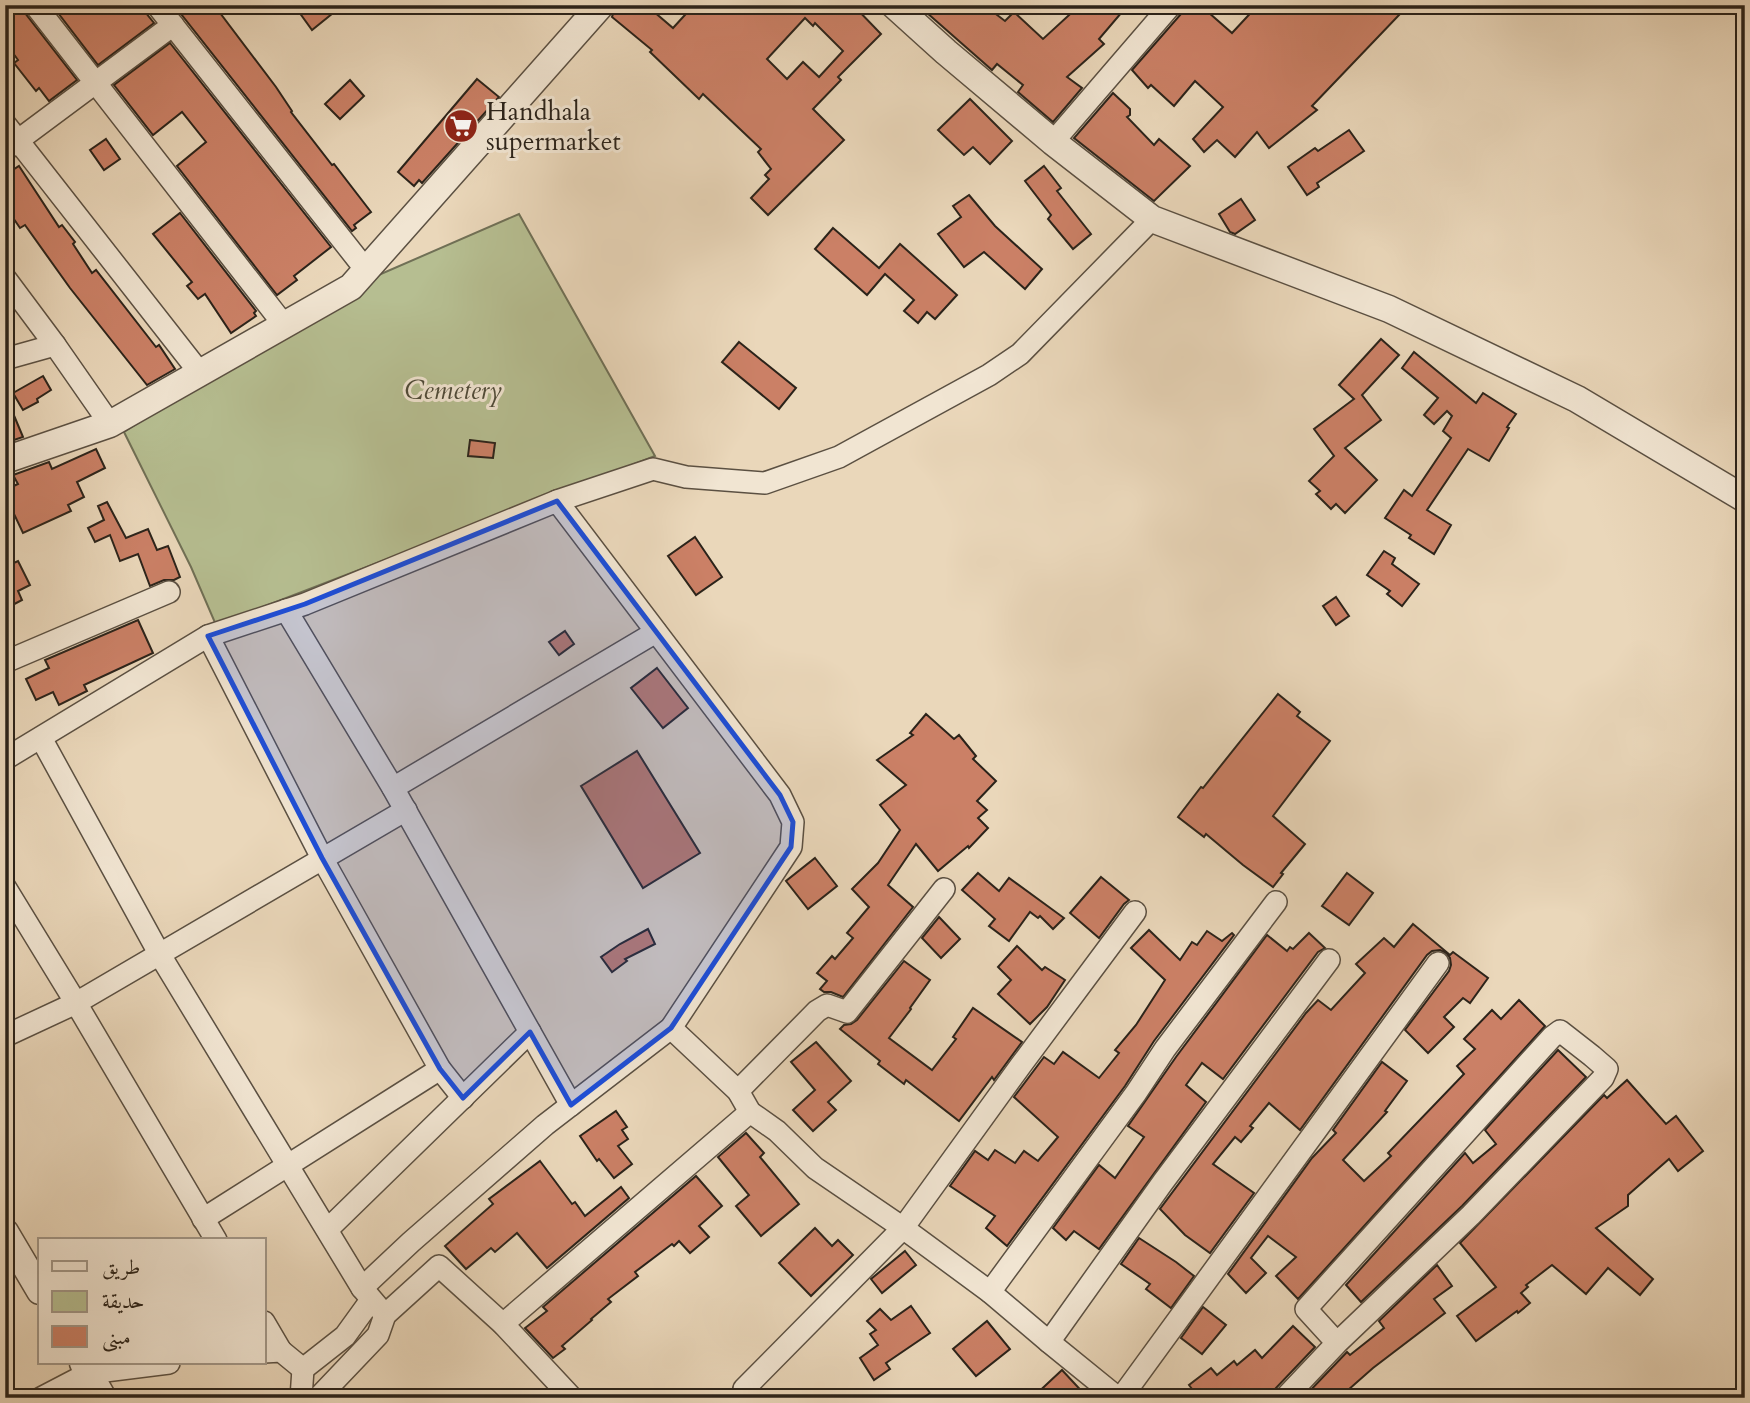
<svg xmlns="http://www.w3.org/2000/svg" width="1750" height="1403" viewBox="0 0 1750 1403" font-family="Cardo,Amiri,serif">
  <style>
    .green { fill: #b6be91; stroke: #707056; stroke-width: 2 }
    .building { fill: #cb8066; stroke: #2b231a; stroke-width: 2; fill-rule: evenodd }
    .lines { fill: none; stroke-linecap: round; stroke-linejoin: round }
    .minor-casing { stroke: #5b5042; stroke-width: 24 }
    .tertiary-casing { stroke: #5b5042; stroke-width: 29 }
    .minor { stroke: #f1e5d2; stroke-width: 21 }
    .tertiary { stroke: #f1e5d2; stroke-width: 26 }
    .marked { fill: #1d4ed8; fill-opacity: 0.2; stroke: #1d4ed8; stroke-width: 5; stroke-linejoin: round }
    .labels { text-anchor: middle; dominant-baseline: central; stroke-width: 6; stroke-linejoin: round; paint-order: stroke }
    .poi-label { font-size: 26px; fill: #2b231a; stroke: #f1e5d2; text-anchor: start }
    .park-label { font-size: 26px; font-style: italic; fill: #4e4a38; stroke: #f1e5d2 }
  </style>
  <rect width="100%" height="100%" fill="#ead7ba"/>
  <filter id="stains"><feTurbulence type="fractalNoise" baseFrequency=".00286" numOctaves="4"/><feColorMatrix values="0 0 0 0 .2 0 0 0 0 .09 0 0 0 0 .02 0 0 0 .5 -.17"/></filter>
  <radialGradient id="worn" r=".72"><stop offset=".6" stop-color="#630" stop-opacity="0"/><stop offset="1" stop-color="#630" stop-opacity=".3"/></radialGradient>
  <!-- green -->
  <path class="green" d="M519,214L655,456L216,625L191,567L124,432L351,287Z"/>
  <!-- building -->
  <g class="building">
    <path d="M5,5H22L25,13L77,80L49,101L39,88L36,91L14,63L18,60L5,42Z"/>
    <path d="M52,5H144L146,13L154,23L98,65Z"/>
    <path d="M174,5H214L276,87L292,111L291,112L332,165L334,164L371,212L354,225L356,228L352,231Z"/>
    <path d="M294,5H343L312,30Z"/>
    <path d="M616,5H646L673,28L694,5H853L881,34L838,77L841,80L813,109L844,140L768,215L751,198L769,179L765,175L771,169L758,152L761,149L703,94L699,99L650,52L652,50L612,17ZM805,18L813,26L815,23L843,51L819,77L803,62L787,79L767,59Z"/>
    <path d="M918,5H984L1005,21L1014,12L1043,39L1080,5H1128L1099,39L1104,44L1067,77L1082,88L1053,122L1018,92L1023,85L997,64L992,70Z"/>
    <path d="M1184,5H1200L1232,33L1258,5H1391L1400,14L1312,106L1317,110L1269,148L1257,132L1235,157L1217,140L1204,152L1193,139L1223,107L1195,81L1174,106L1151,85L1148,88L1132,70L1181,14Z"/>
    <path d="M170,43L331,247L294,276L297,280L277,295L177,166L206,142L182,112L153,135L114,85Z"/>
    <path d="M477,79L499,97L422,183L419,180L414,186L398,172Z"/>
    <path d="M350,80L364,96L340,119L325,104Z"/>
    <path d="M1113,93L1130,109V115L1127,117L1154,145L1159,139L1190,166L1154,201L1074,138Z"/>
    <path d="M970,99L1012,141L990,164L973,147L964,155L938,130Z"/>
    <path d="M1349,130L1364,151L1317,183L1319,187L1307,195L1288,167L1315,148L1318,151Z"/>
    <path d="M106,139L120,159L104,170L90,150Z"/>
    <path d="M19,166L59,227L62,225L75,242L73,244L92,273L96,270L156,347L159,345L175,369L147,385L70,288L25,225L20,228L5,206V175Z"/>
    <path d="M1044,166L1061,188L1057,191L1091,234L1073,249L1048,219L1051,215L1025,181Z"/>
    <path d="M969,195L995,226L1042,269L1025,289L984,252L964,267L938,234L961,217L953,206Z"/>
    <path d="M1241,199L1255,220L1235,234L1230,232L1219,214Z"/>
    <path d="M180,213L256,311L254,313L256,316L231,333L205,294L198,299L187,286L192,282L153,234Z"/>
    <path d="M833,228L879,268L900,244L957,295L935,319L927,312L918,323L904,311L914,300L885,274L867,295L815,249Z"/>
    <path d="M1381,339L1399,355L1362,395L1381,420L1345,448L1377,480L1345,513L1336,504L1331,509L1316,494L1320,491L1309,481L1334,456L1314,429L1354,399L1339,385Z"/>
    <path d="M739,342L796,388L779,409L722,362Z"/>
    <path d="M1414,352L1476,403L1483,393L1516,414L1507,427L1509,428L1489,461L1468,449L1427,510L1451,525L1434,554L1409,538L1411,535L1385,518L1404,490L1412,496L1451,438L1443,431L1452,416L1447,411L1434,424L1424,415L1438,398L1402,368Z"/>
    <path d="M43,376L51,390L37,399L38,402L23,410L13,393Z"/>
    <path d="M5,394L23,437L5,443Z"/>
    <path d="M470,440L495,443L493,458L468,456Z"/>
    <path d="M96,449L105,468L77,482L84,497L68,505L71,511L23,533L5,495V490L18,484L13,475L49,462L52,469Z"/>
    <path d="M107,502L126,538L148,529L157,550L168,546L180,577L174,580H164L150,586L138,554L120,561L110,535L95,542L88,528L104,520L98,506Z"/>
    <path d="M695,537L722,577L696,595L668,556Z"/>
    <path d="M1384,551L1395,558L1392,564L1419,584L1402,606L1387,594L1390,591L1367,575Z"/>
    <path d="M18,561L30,585L18,591L22,600L5,609V567Z"/>
    <path d="M1336,597L1349,616L1336,625L1323,606Z"/>
    <path d="M138,620L153,653L84,685L87,691L59,705L53,692L36,700L26,679L49,668L45,660Z"/>
    <path d="M565,631L574,644L559,655L549,642Z"/>
    <path d="M657,668L688,708L663,728L631,688Z"/>
    <path d="M1278,694L1300,712L1297,716L1330,741L1273,816L1305,844L1281,873L1283,874L1273,887L1243,865L1206,834L1204,837L1178,817L1201,787L1203,788Z"/>
    <path d="M926,714L954,739L959,735L976,756L973,759L996,781L977,801L987,810L978,818L988,828L969,848L968,846L938,871L916,844L888,885L913,907L843,997L831,992H824L820,989L827,981L817,973L832,956L835,959L853,938L847,933L869,907L852,889L878,863L900,830L880,805L906,785L877,760L913,735L910,733Z"/>
    <path d="M637,751L700,853L643,888L581,786Z"/>
    <path d="M815,858L837,886L808,909L786,881Z"/>
    <path d="M978,873L999,891L1009,878L1064,918L1053,929L1040,916L1038,918L1030,912L1009,941L989,926L995,919L962,890Z"/>
    <path d="M1347,873L1373,893L1349,925L1322,906Z"/>
    <path d="M1101,877L1129,900L1124,904L1099,938L1070,913Z"/>
    <path d="M939,917L960,939L941,958L922,938Z"/>
    <path d="M1413,924L1450,955L1453,952L1488,978L1470,1003L1463,998L1444,1017L1454,1027L1428,1053L1405,1030L1449,971L1451,965L1450,958L1446,953L1440,950L1432,951L1427,955L1300,1130L1269,1103L1250,1126L1253,1128L1241,1142L1235,1137L1213,1164L1254,1193L1210,1253L1185,1235L1160,1209L1306,1013L1318,1000L1331,1010L1365,973L1356,964L1384,938L1394,947Z"/>
    <path d="M648,929L655,944L625,959L627,961L612,972L601,957L620,944Z"/>
    <path d="M1149,930L1180,960L1192,942L1197,945L1207,931L1222,941L1232,933L1234,935L1154,1041L1125,1086L1007,1246L986,1228L995,1216L950,1186L975,1151L988,1160L995,1150L1015,1163L1024,1151L1038,1161L1058,1137L1014,1097L1044,1057L1054,1064L1063,1052L1099,1078L1119,1053L1115,1050L1136,1025L1165,980L1131,948Z"/>
    <path d="M1309,933L1325,948L1318,952L1223,1079L1202,1063L1186,1085L1206,1102L1099,1249L1074,1231L1066,1240L1053,1228L1099,1165L1115,1178L1144,1137L1128,1126L1176,1057L1267,935L1287,951L1290,947L1293,949Z"/>
    <path d="M1017,946L1042,970L1045,967L1065,980L1047,1007L1030,1024L998,994L1011,980L998,967Z"/>
    <path d="M904,961L930,980L910,1008L911,1009L889,1038L932,1070L956,1039L953,1037L973,1008L1022,1042L994,1080L992,1077L959,1121L906,1080L904,1084L878,1064L880,1061L840,1029L844,1025L851,1024L857,1020Z"/>
    <path d="M1519,1000L1545,1026L1298,1299L1276,1276L1296,1257L1268,1236L1251,1258L1266,1273L1246,1293L1228,1274L1312,1158L1336,1133L1333,1130L1382,1062L1407,1081L1385,1111L1387,1112L1343,1160L1364,1181L1391,1156L1388,1153L1464,1074L1457,1066L1475,1049L1464,1039L1492,1010L1501,1019Z"/>
    <path d="M816,1042L851,1081L828,1102L836,1110L813,1131L793,1110L815,1090L791,1062Z"/>
    <path d="M1558,1050L1586,1077L1462,1206L1361,1302L1346,1285L1465,1153L1473,1163L1496,1144L1485,1130Z"/>
    <path d="M1627,1080L1666,1124L1676,1116L1703,1151L1678,1171L1669,1159L1628,1195V1206L1596,1228L1653,1279L1640,1295L1608,1268L1586,1294L1552,1265L1526,1285L1528,1287L1521,1293L1530,1303L1518,1313L1517,1311L1476,1341L1457,1316L1496,1287L1460,1243L1604,1095L1607,1098Z"/>
    <path d="M616,1111L627,1127L622,1130L628,1139L618,1146L632,1164L614,1178L599,1159L597,1161L580,1136Z"/>
    <path d="M746,1133L764,1153L760,1157L799,1204L761,1236L736,1206L749,1195L718,1157Z"/>
    <path d="M540,1161L572,1204L575,1202L585,1216L621,1187L629,1198L547,1268L517,1233L495,1252L491,1248L466,1269L445,1246L493,1204L489,1199Z"/>
    <path d="M696,1176L722,1206L699,1226L709,1237L690,1253L679,1241L674,1246L672,1244L635,1272L638,1276L608,1299L611,1302L591,1319L592,1320L562,1346L565,1349L553,1358L525,1328L547,1311L543,1307Z"/>
    <path d="M815,1228L832,1246L838,1240L853,1255L811,1296L779,1263Z"/>
    <path d="M1139,1238L1176,1262L1194,1276L1171,1308L1146,1289L1150,1284L1121,1264Z"/>
    <path d="M905,1251L916,1265L882,1293L871,1279Z"/>
    <path d="M1437,1265L1452,1286L1434,1299L1445,1313L1373,1368L1339,1398H1303L1347,1352L1350,1355L1384,1328L1379,1321Z"/>
    <path d="M911,1306L930,1333L886,1363L890,1369L874,1380L860,1358L878,1345L870,1334L876,1330L867,1321L880,1309L891,1320Z"/>
    <path d="M1203,1307L1226,1325L1202,1354L1181,1338Z"/>
    <path d="M987,1321L1010,1349L976,1376L953,1349Z"/>
    <path d="M1293,1326L1315,1347L1275,1389L1272,1398H1199L1189,1385L1211,1368L1217,1375L1234,1361L1237,1365L1255,1350L1262,1358Z"/>
    <path d="M1062,1370L1088,1398H1032Z"/>
  </g>
  <g class="lines">
    <!-- minor casing -->
    <g class="minor-casing">
      <g id="minor">
        <path d="M35,5L284,325"/>
        <path d="M157,5L366,270"/>
        <path d="M5,124L200,373"/>
        <path d="M1053,142L1171,5"/>
        <path d="M5,150L173,25"/>
        <path d="M5,278L55,345L110,424"/>
        <path d="M5,359L55,345"/>
        <path d="M557,501L653,469L686,477L765,483L839,457L989,375L1020,354L1152,219"/>
        <path d="M286,610L393,788L571,1105"/>
        <path d="M208,636L322,858L440,1069L463,1098"/>
        <path d="M5,662L169,592"/>
        <path d="M41,738L160,955L362,1288L385,1315"/>
        <path d="M5,759L208,636L305,604L557,501L780,795L793,822L791,847L671,1028L545,1125L411,1242L362,1288"/>
        <path d="M393,788L656,632"/>
        <path d="M5,887L76,1003L216,1240"/>
        <path d="M671,1028L738,1091L750,1112L777,1131L815,1168L903,1228L990,1292L1049,1342L1118,1398"/>
        <path d="M5,1036L76,1003L406,810"/>
        <path d="M738,1091L817,1011L827,1005L847,1012L944,889"/>
        <path d="M203,1219L440,1069"/>
        <path d="M328,1229L530,1032"/>
        <path d="M990,1292L1136,1093L1165,1049L1276,902"/>
        <path d="M264,1322L281,1351"/>
        <path d="M503,1324L750,1112"/>
        <path d="M1049,1342L1163,1182L1329,960"/>
        <path d="M264,1352L281,1351L303,1369L345,1336L371,1300"/>
        <path d="M744,1389L903,1228L1021,1065L1135,912"/>
        <path d="M41,1398L89,1373L169,1363"/>
        <path d="M301,1398L303,1369"/>
        <path d="M318,1398L378,1335L385,1315L439,1266L503,1324L572,1398"/>
        <path d="M1121,1398L1438,963"/>
        <path d="M1285,1398L1337,1343L1471,1215L1603,1078L1607,1069L1592,1056L1560,1031L1552,1037L1306,1309L1337,1343"/>
      </g>
    </g>
    <!-- tertiary casing -->
    <g class="tertiary-casing">
      <g id="tertiary">
        <path d="M894,5L946,52L1053,142L1152,219L1389,309L1577,399L1745,499"/>
        <path d="M5,460L110,424L351,287L601,5"/>
        <path d="M5,1232L40,1291"/>
        <path d="M83,1363L103,1398"/>
      </g>
    </g>
    <!-- minor -->
    <use href="#minor" class="minor"/>
    <!-- tertiary -->
    <use href="#tertiary" class="tertiary"/>
  </g>
  <!-- marked area -->
  <path class="marked" d="M557,501L780,795L793,822L791,847L671,1028L571,1105L530,1032L463,1098L440,1069L322,858L208,636L305,604Z"/>
  <!-- icons -->
  <defs>
    <g id="supermarket-disc" transform="scale(1.75)"><circle r="9.5" fill="#8f2418" stroke="#f1e5d2"/><path d="M-6-5.5h2.5l.6 2H6L4.5 2H-2.5L-4.4-4H-6ZM-1.5 3.2a1.3 1.3 0 1 0 .1 0ZM3 3.2a1.3 1.3 0 1 0 .1 0Z" fill="#fff"/></g>
  </defs>
  <g fill-rule="evenodd">
    <use href="#supermarket-disc" x="461" y="126"/>
  </g>
  <g class="labels">
    <!-- poi labels -->
    <g class="poi-label">
      <text x="486" y="111">Handhala<tspan x="486" dy="30">supermarket</tspan></text>
    </g>
    <!-- park labels -->
    <g class="park-label">
      <text x="453" y="390">Cemetery</text>
    </g>
  </g>
  <!-- margin -->
  <rect width="1750" height="1403" fill="none" stroke="#ead7ba" stroke-width="28"/>
  <rect x="7" y="7" width="1736" height="1389" fill="none" stroke="#2b231a" stroke-width="3.5"/>
  <rect x="14" y="14" width="1722" height="1375" fill="none" stroke="#2b231a" stroke-width="2"/>
  <!-- legend -->
  <rect x="38" y="1238" width="228" height="126" fill="#f1e5d2" stroke="#a29788" stroke-width="2"/>
  <rect x="52" y="1261" width="35" height="10" fill="#f1e5d2" stroke="#a29788" stroke-width="2"/>
  <text x="102" y="1274" font-size="21" fill="#2b231a">طريق</text>
  <rect x="52" y="1291" width="35" height="21" fill="#b6be91" stroke="#a29788" stroke-width="2"/>
  <text x="102" y="1308" font-size="21" fill="#2b231a">حديقة</text>
  <rect x="52" y="1326" width="35" height="21" fill="#cb8066" stroke="#a29788" stroke-width="2"/>
  <text x="102" y="1344" font-size="21" fill="#2b231a">مبنى</text>
  <rect width="100%" height="100%" filter="url(#stains)"/>
  <rect width="100%" height="100%" fill="url(#worn)"/>
</svg>
